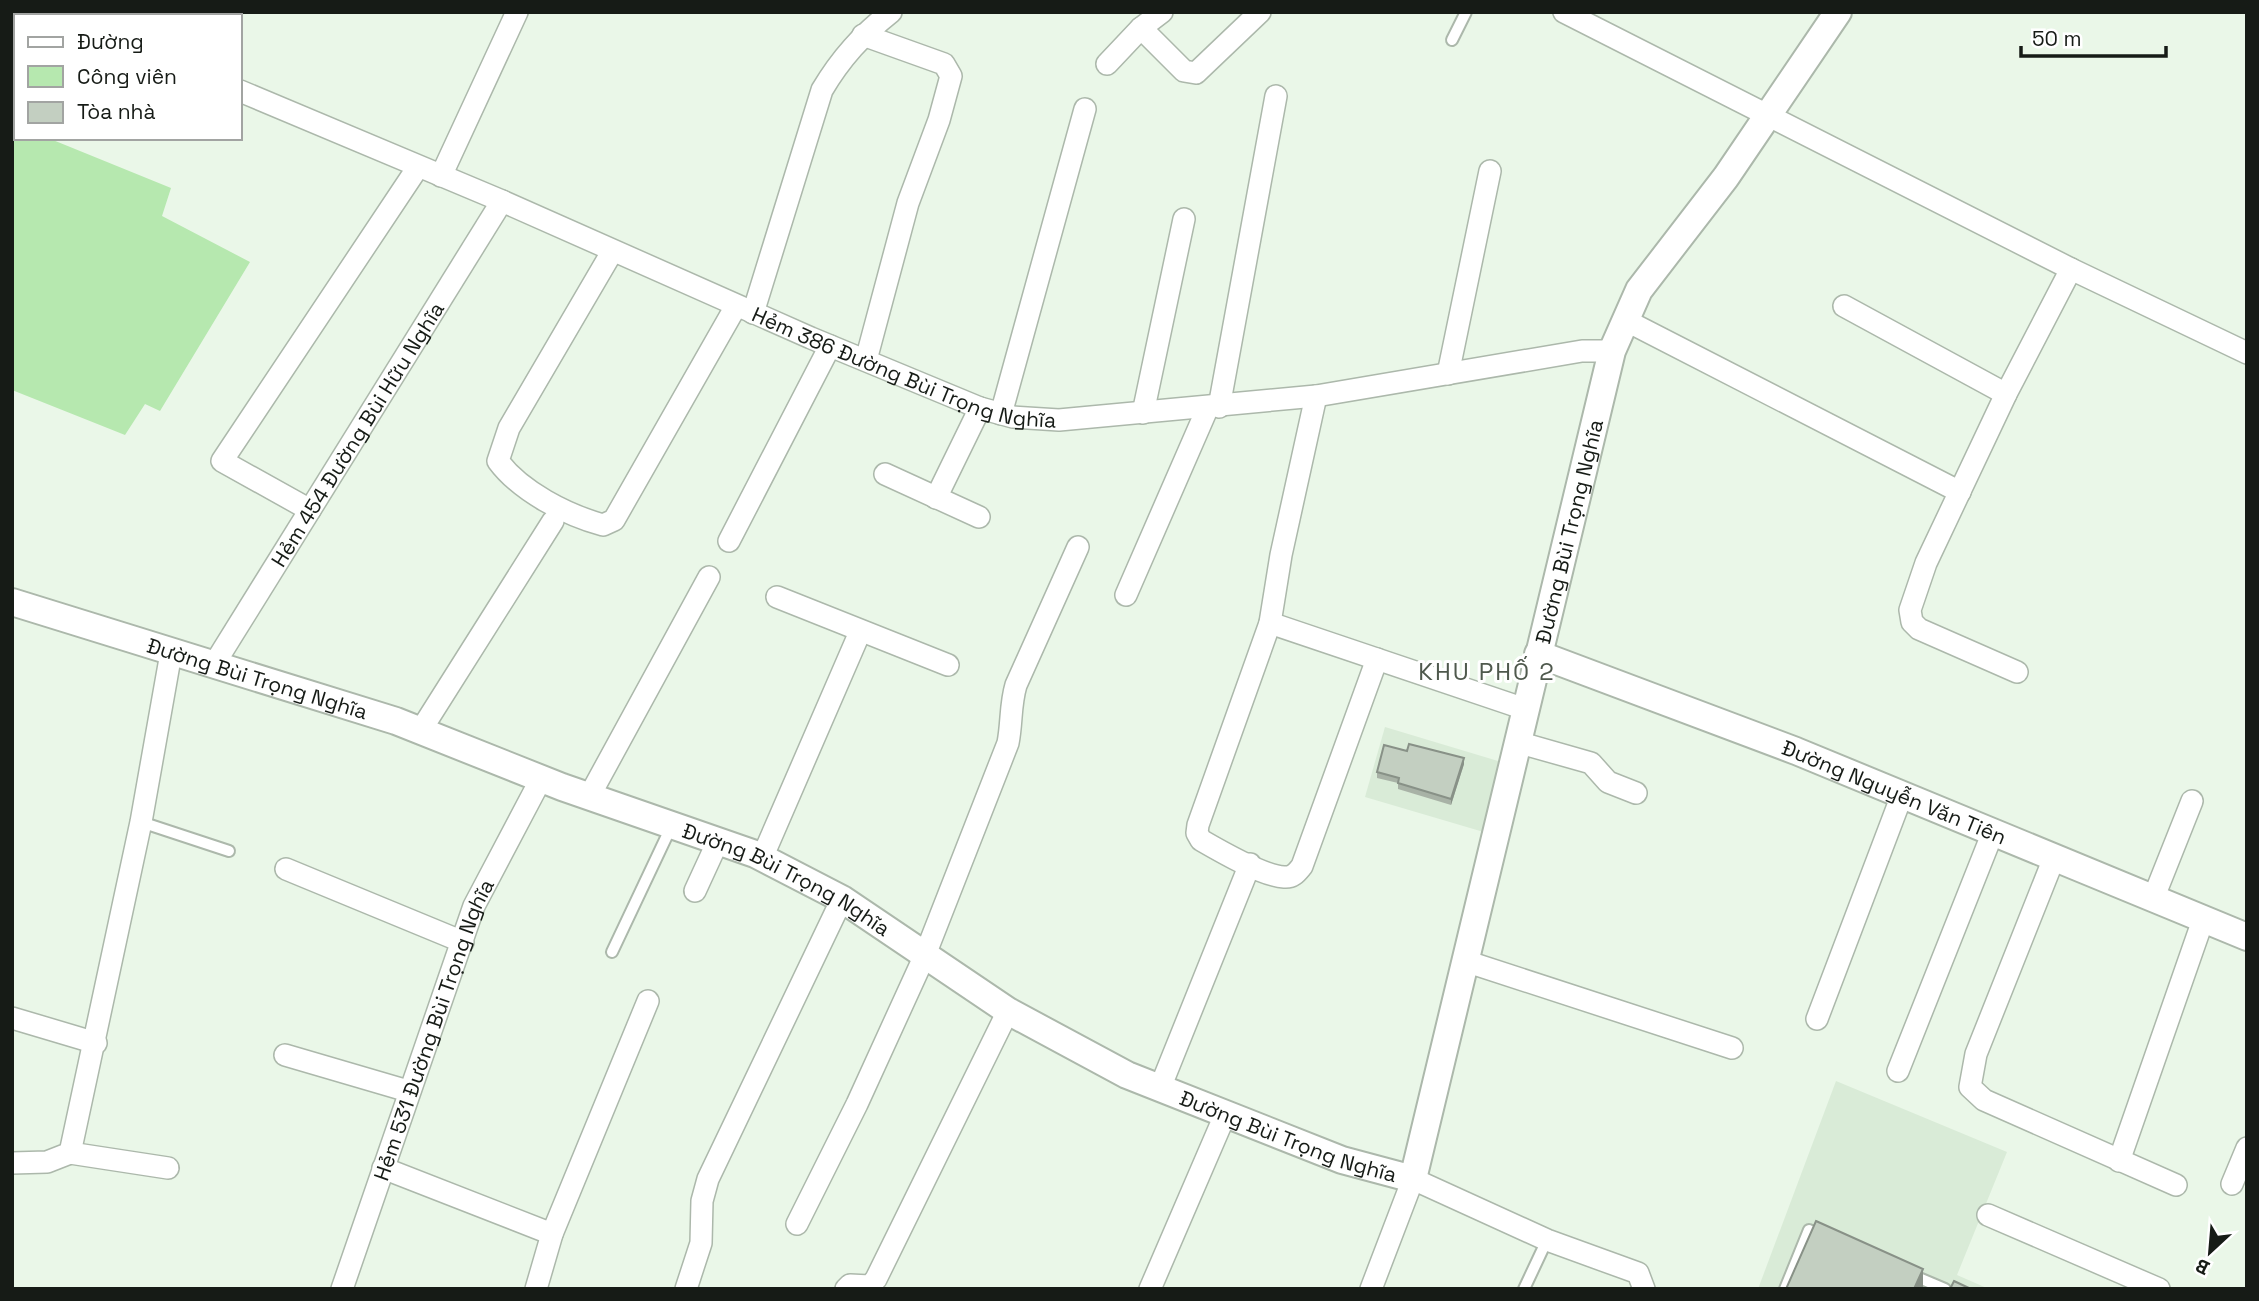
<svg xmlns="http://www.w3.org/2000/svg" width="2259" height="1301" viewBox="0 0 2259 1301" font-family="'Space Grotesk',sans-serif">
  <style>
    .built { fill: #d9ebd7 }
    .green { fill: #b6e8af }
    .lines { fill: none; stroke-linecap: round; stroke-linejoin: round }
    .service-casing { stroke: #acb8ab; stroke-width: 14 }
    .minor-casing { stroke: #acb8ab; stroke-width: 24 }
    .tertiary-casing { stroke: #acb8ab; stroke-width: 30 }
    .service { stroke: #fff; stroke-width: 10 }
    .minor { stroke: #fff; stroke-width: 21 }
    .tertiary { stroke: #fff; stroke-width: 26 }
    .wall { fill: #a8b2a6 }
    .shaded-wall { fill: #889187 }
    .building { fill: #c3cfc1; stroke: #889187; stroke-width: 2 }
    .labels { text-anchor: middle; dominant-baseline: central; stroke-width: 6; stroke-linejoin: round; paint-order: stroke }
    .street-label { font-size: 21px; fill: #161b16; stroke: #fff }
    .quarter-label { font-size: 24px; letter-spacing: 2px; fill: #4f594d; stroke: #fff }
  </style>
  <rect width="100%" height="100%" fill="#eaf7e8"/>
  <!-- built -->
  <g class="built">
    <path d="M1385,727L1508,764L1487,833L1365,797Z"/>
    <path d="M1836,1081L2007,1152L1957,1275L1989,1289H1758Z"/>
  </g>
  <!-- green -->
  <path class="green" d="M15,125L16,138H48L171,188L162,216L250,262L160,411L145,404L125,435L12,390V132Z"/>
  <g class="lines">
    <!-- service casing -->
    <g class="service-casing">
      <g id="service">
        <path d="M1452,40L1466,12"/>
        <path d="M141,822L229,851"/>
        <path d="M612,952L672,825"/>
        <path d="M1912,1275L1945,1289"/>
        <path d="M1524,1289L1547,1240"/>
        <path d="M1785,1289L1809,1230L1823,1236"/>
      </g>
    </g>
    <!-- minor casing -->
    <g class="minor-casing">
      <g id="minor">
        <path d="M83,12L90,16"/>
        <path d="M1564,12L2071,269L2247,353"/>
        <path d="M53,16L54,12"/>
        <path d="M1141,28L1184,71L1196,73L1260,12"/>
        <path d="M863,35L944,64L951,76L939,120L908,203L866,360"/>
        <path d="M1107,64L1141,28L1162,12"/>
        <path id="s1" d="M240,91L502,201L811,338L980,408L1013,417L1059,420L1316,396L1582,351H1612"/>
        <path d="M12,115L16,106"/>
        <path d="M441,176L517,12"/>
        <path d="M612,252L509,428L498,461C521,492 567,515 603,525L614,520L736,306"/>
        <path d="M1844,306L2006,394"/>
        <path d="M753,313L822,90C841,58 862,35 891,12"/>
        <path d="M1625,320L1960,492"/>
        <path d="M1448,374L1490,171"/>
        <path d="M1316,396L1281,555L1270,623L1198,825L1197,833L1201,840C1220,851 1263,876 1284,877C1293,878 1297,872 1302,866L1377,659"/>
        <path d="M1219,407L1276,96"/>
        <path d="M1143,413L1184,219"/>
        <path d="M1001,414L1085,109"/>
        <path d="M885,474L979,517"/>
        <path d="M936,498L980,408"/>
        <path d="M310,510L222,461L418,167"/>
        <path d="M729,541L830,346"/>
        <path d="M1126,595L1208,407"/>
        <path d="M777,597L948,665"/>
        <path d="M1270,623L1525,709"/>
        <path id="s2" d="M213,666L502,201"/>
        <path d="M2017,672L1919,629L1912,622L1910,610L1926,563L2006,394L2071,269"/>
        <path d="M421,730L553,521"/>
        <path d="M1517,742L1591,763L1608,782L1636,793"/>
        <path d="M590,795L709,577"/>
        <path d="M762,858L860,632"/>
        <path d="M2054,858L1976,1054L1970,1087L1984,1100L2176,1185"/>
        <path d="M286,869L463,942"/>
        <path d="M695,891L718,841"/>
        <path d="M2153,899L2192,801"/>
        <path d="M1465,961L1732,1048"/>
        <path d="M12,1018L96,1043"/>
        <path d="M1817,1019L1902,795"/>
        <path d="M285,1055L408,1091"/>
        <path d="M1898,1071L1993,832"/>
        <path d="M1160,1088L1250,864"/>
        <path d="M70,1153L168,1168"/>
        <path d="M2119,1161L2203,920"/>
        <path d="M12,1163L47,1162L70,1153L141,822L171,653"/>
        <path d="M383,1168L552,1234"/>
        <path d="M2232,1184L2247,1148"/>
        <path d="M1988,1215L2159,1289"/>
        <path d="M797,1224L857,1104L925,955L1008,743C1012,723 1010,705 1016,685L1078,547"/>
        <path id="s3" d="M342,1289L474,906L542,777"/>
        <path d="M536,1289L552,1234L648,1001"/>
        <path d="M686,1289L701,1243L702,1201L708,1179L842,899"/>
        <path d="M846,1289L850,1285L870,1286L876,1279L1008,1011"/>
        <path d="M1150,1289L1225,1115"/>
        <path d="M1371,1289L1413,1179L1547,1240L1638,1273L1644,1289"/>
      </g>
    </g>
    <!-- tertiary casing -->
    <g class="tertiary-casing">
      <g id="tertiary">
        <path id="s4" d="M12,602L396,721L562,787L755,854L842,899L1008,1011L1127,1075L1342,1160L1413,1179L1612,351L1639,290L1726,177L1838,12"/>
        <path id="s5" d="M1538,654L1796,751L2247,937"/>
      </g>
    </g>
    <!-- service -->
    <use href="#service" class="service"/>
    <!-- minor -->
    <use href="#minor" class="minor"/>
    <!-- tertiary -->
    <use href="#tertiary" class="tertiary"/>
  </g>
  <!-- wall -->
  <path class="wall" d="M1407,751L1464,764L1451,805L1398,789V783L1377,778V772Z"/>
  <!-- shaded-wall -->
  <g class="shaded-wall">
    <path d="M1464,758V764L1451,805V799Z"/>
    <path d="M1923,1269V1289H1914Z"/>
  </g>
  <!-- building -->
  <g class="building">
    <path d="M1409,744L1464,758L1451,799L1398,783L1399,778L1377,772L1384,745L1407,751Z"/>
    <path d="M1816,1221L1923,1269L1914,1289H1786Z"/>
    <path d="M1954,1281L1971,1289H1950Z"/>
  </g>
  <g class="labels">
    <!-- street labels -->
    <g class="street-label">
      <text stroke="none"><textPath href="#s1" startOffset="721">Hẻm 386 Đường Bùi Trọng Nghĩa</textPath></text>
      <text stroke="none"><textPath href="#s2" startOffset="273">Hẻm 454 Đường Bùi Hữu Nghĩa</textPath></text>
      <text stroke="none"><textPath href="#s4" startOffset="2189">Đường Bùi Trọng Nghĩa</textPath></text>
      <text stroke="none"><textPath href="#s4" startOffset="257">Đường Bùi Trọng Nghĩa</textPath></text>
      <text stroke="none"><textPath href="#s5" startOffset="382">Đường Nguyễn Văn Tiên</textPath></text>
      <text stroke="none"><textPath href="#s4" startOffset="824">Đường Bùi Trọng Nghĩa</textPath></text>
      <text stroke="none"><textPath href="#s3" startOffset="275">Hẻm 531 Đường Bùi Trọng Nghĩa</textPath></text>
      <text stroke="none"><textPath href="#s4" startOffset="1391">Đường Bùi Trọng Nghĩa</textPath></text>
    </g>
    <!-- quarter labels -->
    <g class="quarter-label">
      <text x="1487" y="671">KHU PHỐ 2</text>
    </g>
  </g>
  <!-- border -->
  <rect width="2259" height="1301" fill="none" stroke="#161b16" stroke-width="28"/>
  <!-- legend -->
  <rect x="14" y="14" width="228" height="126" fill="#ffffff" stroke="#a2a4a2" stroke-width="2"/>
  <rect x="28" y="37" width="35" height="10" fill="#ffffff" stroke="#a2a4a2" stroke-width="2"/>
  <text x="77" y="49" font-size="21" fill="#161b16">Đường</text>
  <rect x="28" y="66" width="35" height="21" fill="#b6e8af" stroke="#a2a4a2" stroke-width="2"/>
  <text x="77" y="84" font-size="21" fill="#161b16">Công viên</text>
  <rect x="28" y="102" width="35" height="21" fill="#c3cfc1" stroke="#a2a4a2" stroke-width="2"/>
  <text x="77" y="119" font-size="21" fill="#161b16">Tòa nhà</text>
  <!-- north arrow -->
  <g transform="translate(2210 1252) rotate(206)" stroke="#ffffff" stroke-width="5" paint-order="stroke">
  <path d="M0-5L12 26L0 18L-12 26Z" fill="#161b16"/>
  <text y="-10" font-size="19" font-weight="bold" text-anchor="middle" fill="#161b16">B</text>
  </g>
  <!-- scale -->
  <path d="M2021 46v10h145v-10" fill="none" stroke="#161b16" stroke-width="3.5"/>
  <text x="2032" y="46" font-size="21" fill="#161b16" stroke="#ffffff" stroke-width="5" paint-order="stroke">50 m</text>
</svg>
